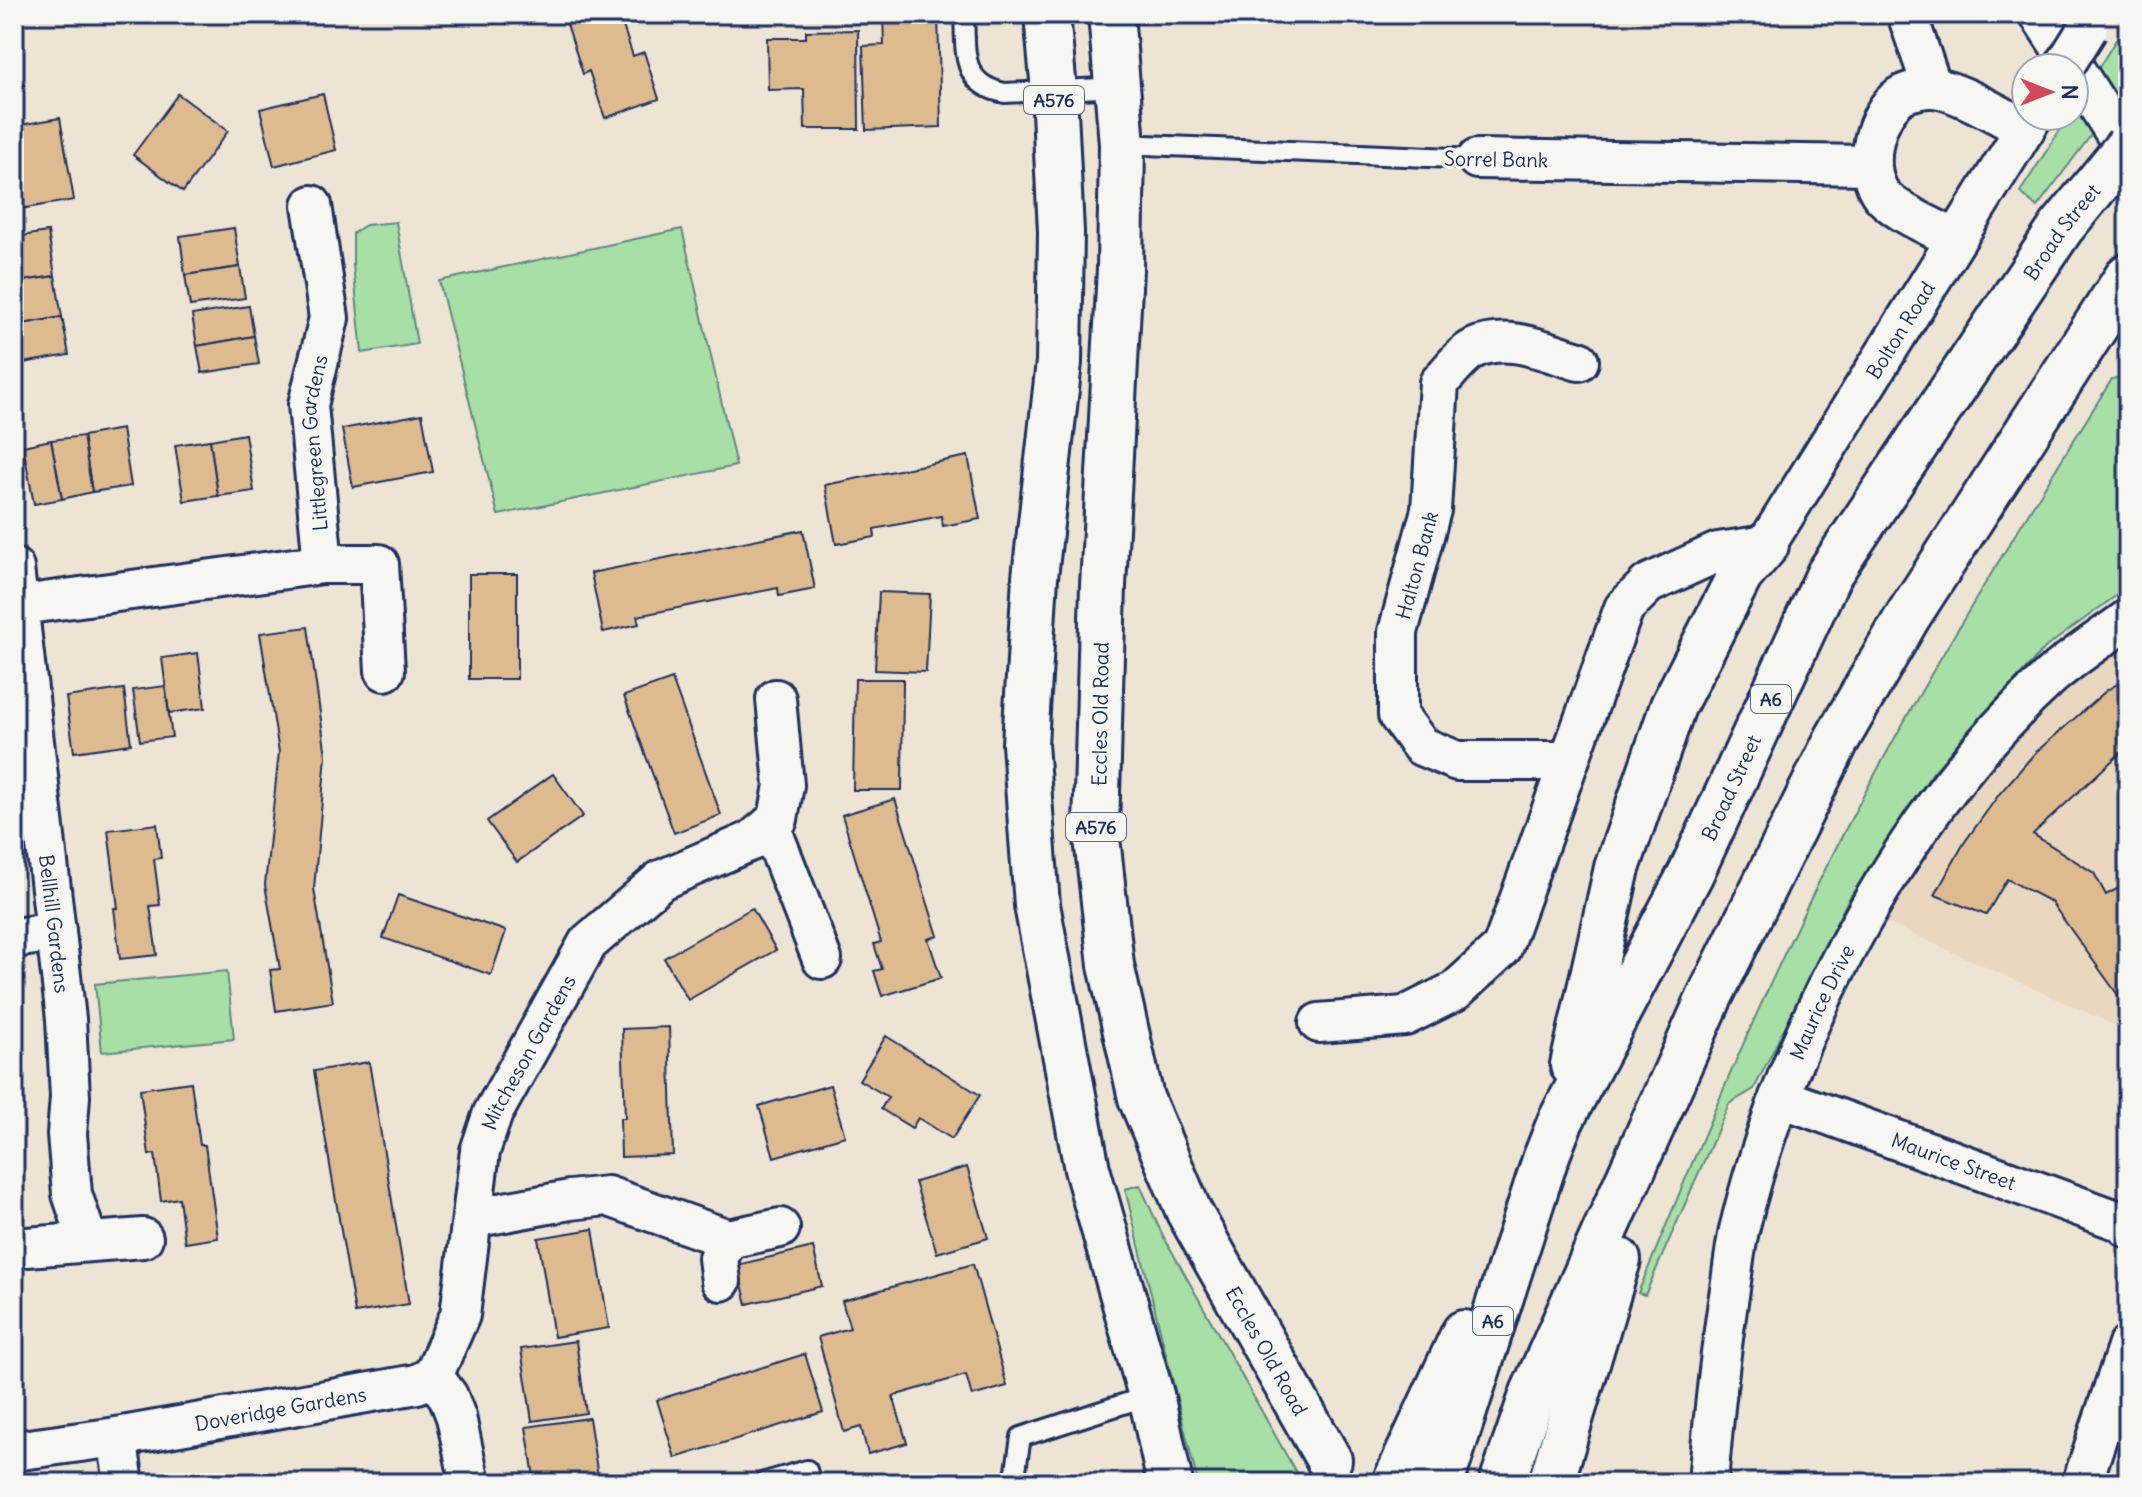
<svg xmlns="http://www.w3.org/2000/svg" width="2142" height="1497" viewBox="0 0 2142 1497" font-family="Delius,sans-serif">
  <style>
    .built { fill: #e9d8bf }
    .green { fill: #a6e0a5; stroke: #608882; stroke-width: 2 }
    .building { fill: #ddbb8f; stroke: #1b2f5e; stroke-width: 2 }
    .lines { fill: none; stroke-linecap: round; stroke-linejoin: round }
    .lane-casing { stroke: #1b2f5e; stroke-width: 24 }
    .street-casing { stroke: #1b2f5e; stroke-width: 44 }
    .primary-casing { stroke: #1b2f5e; stroke-width: 50 }
    .highway-casing { stroke: #1b2f5e; stroke-width: 50 }
    .lane { stroke: #f6f6f2; stroke-width: 18 }
    .street { stroke: #f6f6f2; stroke-width: 38 }
    .primary { stroke: #f6f6f2; stroke-width: 44 }
    .highway { stroke: #f6f6f2; stroke-width: 44 }
    .street-bridge-casing { stroke: #1b2f5e; stroke-width: 44; stroke-linecap: butt }
    .highway-bridge-casing { stroke: #1b2f5e; stroke-width: 50; stroke-linecap: butt }
    .street-bridge { stroke: #f6f6f2; stroke-width: 38 }
    .highway-bridge { stroke: #f6f6f2; stroke-width: 44 }
    .labels { text-anchor: middle; dominant-baseline: central; stroke-width: 6; stroke-linejoin: round; paint-order: stroke }
    .shield { fill: #f6f6f2; stroke: #5d6b8a; stroke-width: 2 }
    .shield-label { font-size: 18px; font-weight: bold; fill: #1b2f5e }
    .street-label { font-size: 20px; fill: #1b2f5e; stroke: #f6f6f2 }
  </style>
  <rect width="100%" height="100%" fill="#eee4d4"/>
  <filter id="ink" filterUnits="userSpaceOnUse"><feTurbulence type="fractalNoise" baseFrequency=".0125" numOctaves="2"/><feDisplacementMap in="SourceGraphic" scale="16" xChannelSelector="R" yChannelSelector="G"/><feConvolveMatrix kernelMatrix="1 2 1 2 8 2 1 2 1" color-interpolation-filters="sRGB"/></filter>
  <g filter="url(#ink)">
    <!-- built -->
    <path class="built" d="M2128,630V1031L1874,917L1975,769Z"/>
    <!-- green -->
    <g class="green">
      <path d="M2128,20V86L2037,207L2020,192L2069,116H2074V108Z"/>
      <path d="M396,222L417,344L362,353L353,265V233L366,225Z"/>
      <path d="M682,229L736,466L498,515L439,281Z"/>
      <path d="M2128,375V587L2046,647L1933,772L1848,900L1754,1089L1729,1104L1645,1295L1638,1293C1701,1141 1763,990 1838,844C1920,684 2017,531 2112,379Z"/>
      <path d="M227,971L234,1039L102,1052L95,984Z"/>
      <path d="M1140,1185L1161,1232L1302,1483H1198L1125,1189Z"/>
    </g>
    <!-- building -->
    <g class="building">
      <path d="M148,14H187V21L148,22Z"/>
      <path d="M187,14H229V19L187,21Z"/>
      <path d="M587,14H619L633,56L644,52L659,99L605,118L589,71L583,74L566,21Z"/>
      <path d="M883,14H938L941,127L866,130L863,46L884,45Z"/>
      <path d="M858,30L859,129H805L804,89L768,90L767,38H806V31Z"/>
      <path d="M178,94L228,131L183,192L133,155Z"/>
      <path d="M323,94L336,150L274,166L260,109Z"/>
      <path d="M60,118L74,200L14,210V126Z"/>
      <path d="M234,228L240,267L185,275L180,236Z"/>
      <path d="M48,232L55,276L17,282L14,237Z"/>
      <path d="M240,267L245,298L190,306L185,275Z"/>
      <path d="M55,276L62,317L23,324L17,282Z"/>
      <path d="M249,306L254,336L197,346L192,315Z"/>
      <path d="M62,317L69,355L17,364L14,343L21,342L17,325Z"/>
      <path d="M254,336L259,364L202,373L197,346Z"/>
      <path d="M422,414L433,472L353,487L342,429Z"/>
      <path d="M122,429L131,486L92,492L83,436Z"/>
      <path d="M245,434L254,491L218,496L210,440Z"/>
      <path d="M83,436L92,492L62,499L51,440Z"/>
      <path d="M51,440L62,499L34,504L23,446Z"/>
      <path d="M210,440L218,496L184,501L175,445Z"/>
      <path d="M968,456L980,519L943,526L941,516L874,529L875,537L836,544L825,485Z"/>
      <path d="M803,530L815,589L779,596L778,588L637,616L639,624L603,632L591,573Z"/>
      <rect x="469" y="574" width="48" height="105"/>
      <path d="M879,592L930,594L926,672L875,670Z"/>
      <path d="M308,627L326,756L314,889L333,1002L276,1011L270,970L280,969L265,885L279,752L260,633Z"/>
      <path d="M198,653L205,708L169,713L162,658Z"/>
      <path d="M2128,678V746L2033,834L2094,873L2106,895L2128,883V1009L2051,902L2007,879L1986,915L1935,895L1964,843L2000,793L2035,753L2107,690Z"/>
      <path d="M672,679L721,815L674,833L624,696Z"/>
      <path d="M855,679H903L902,790H853Z"/>
      <path d="M165,686L172,737L140,741L133,690Z"/>
      <path d="M124,689L131,744L74,752L66,697Z"/>
      <path d="M553,774L583,816L517,862L487,821Z"/>
      <path d="M895,799L938,936L928,939L941,978L882,996L874,971L882,969L874,944L881,942L842,815Z"/>
      <path d="M157,824L161,858L154,859L160,905L150,906L157,955L120,959L114,908H118L108,830Z"/>
      <path d="M398,895L506,931L491,975L383,938Z"/>
      <path d="M752,908L776,950L688,1000L664,958Z"/>
      <path d="M14,993H17L25,1063L14,1065Z"/>
      <path d="M669,1027L673,1155L621,1157L620,1118H625L622,1029Z"/>
      <path d="M886,1036L980,1095L952,1139L918,1118L912,1128L881,1109L888,1097L859,1080Z"/>
      <path d="M369,1062L409,1304L355,1313L314,1071Z"/>
      <path d="M191,1082L200,1145H205L218,1238L185,1243L179,1198L161,1201L155,1154L149,1155L140,1089Z"/>
      <path d="M830,1085L845,1136L774,1157L759,1106Z"/>
      <path d="M967,1167L988,1238L937,1253L915,1182Z"/>
      <path d="M593,1229L609,1328L554,1337L538,1238Z"/>
      <path d="M813,1247L822,1286L747,1304L737,1265Z"/>
      <path d="M973,1264L1007,1386L972,1396L966,1375L893,1396L907,1443L868,1454L861,1427L844,1432L818,1337L850,1328L842,1301Z"/>
      <path d="M576,1341L586,1413L532,1421L521,1349Z"/>
      <path d="M805,1354L823,1412L675,1458L657,1400Z"/>
      <path d="M589,1418L599,1483H535L526,1427Z"/>
    </g>
    <g class="lines">
      <!-- lane casing -->
      <g class="lane-casing">
        <g id="lane">
          <path d="M964,14C966,51 960,85 1005,93L1118,87"/>
          <path d="M1122,144L1477,159"/>
          <path d="M765,1482L807,1470L811,1483"/>
          <path d="M1014,1483L1021,1437L1151,1395"/>
        </g>
      </g>
      <!-- street casing -->
      <g class="street-casing">
        <g id="street">
          <path d="M1907,14L1932,87"/>
          <path d="M2039,14L2074,68"/>
          <path d="M2074,68L2128,153"/>
          <path d="M1477,159L1870,165"/>
          <path d="M1956,239C1936,229 1890,210 1879,191C1863,164 1875,114 1900,96C1906,92 1922,88 1929,88C1951,86 2004,118 2025,129"/>
          <path d="M323,564H379L385,671"/>
          <path id="s1" d="M14,568L66,1019L70,1097L67,1134L72,1194L88,1241"/>
          <path id="s2" d="M14,606L323,564L308,405L329,318L312,205"/>
          <path id="s3" d="M1569,761H1457L1421,746L1398,715V632L1431,510L1439,383C1449,372 1462,354 1475,348C1508,333 1547,352 1579,361"/>
          <path d="M770,825L822,959"/>
          <path d="M14,938L56,932"/>
          <path id="s4" d="M1319,1023L1405,1016L1455,991L1502,948L1624,608L1648,584L1718,552L1766,545L2033,116"/>
          <path id="s5" d="M1779,1097L2122,1222L2128,1228"/>
          <path d="M472,1218L570,1200L607,1196L728,1239L780,1228"/>
          <path d="M14,1248L143,1238"/>
          <path d="M721,1281L718,1258L728,1239"/>
          <path id="s6" d="M433,1376L460,1315L480,1151L493,1113L588,943L661,880L751,841L778,819L784,785L776,699"/>
          <path d="M117,1437L124,1483"/>
          <path id="s7" d="M14,1451L117,1437L417,1384L433,1376L448,1396L456,1417L470,1483"/>
          <path id="s8" d="M1708,1483C1713,1422 1719,1363 1728,1302C1732,1278 1734,1254 1739,1230C1786,1034 1900,814 2050,677C2074,656 2102,638 2128,619"/>
          <path d="M2082,1483L2128,1345"/>
        </g>
      </g>
      <!-- primary casing -->
      <g class="primary-casing">
        <g id="primary">
          <path d="M1047,14L1054,91L1061,232L1059,362L1035,577L1025,744L1037,905L1087,1169L1151,1395L1170,1483"/>
          <path id="s9" d="M1111,14L1122,144L1120,269L1103,586L1096,829L1111,965L1141,1098L1189,1212L1329,1460"/>
        </g>
      </g>
      <!-- highway casing -->
      <g class="highway-casing">
        <g id="highway">
          <path d="M1573,1065L1617,868L1673,706L1740,575L1766,545"/>
          <path d="M1395,1483L1464,1333"/>
          <path id="s10" d="M1441,1483L1545,1160L1560,1122L1691,873L1829,574L2016,295"/>
          <path d="M1502,1483L1533,1393L1710,996L1837,739L1908,616L2128,276"/>
          <path d="M1551,1483L1618,1260"/>
        </g>
      </g>
      <!-- lane -->
      <use href="#lane" class="lane"/>
      <!-- street -->
      <use href="#street" class="street"/>
      <!-- primary -->
      <use href="#primary" class="primary"/>
      <!-- highway -->
      <use href="#highway" class="highway"/>
      <!-- street-bridge casing -->
      <g class="street-bridge-casing">
        <path id="street-bridge" d="M2063,68L2088,28"/>
      </g>
      <!-- highway-bridge casing -->
      <g class="highway-bridge-casing">
        <g id="highway-bridge">
          <path id="s11" d="M2016,295L2061,228L2128,146"/>
        </g>
      </g>
      <!-- street-bridge -->
      <use href="#street-bridge" class="street-bridge"/>
      <!-- highway-bridge -->
      <use href="#highway-bridge" class="highway-bridge"/>
    </g>
  </g>
  <g class="labels">
    <!-- shield labels -->
    <g class="shield">
      <rect x="1024" y="86" width="60" height="28" rx="6"/>
      <rect x="1751" y="685" width="40" height="28" rx="6"/>
      <rect x="1066" y="813" width="60" height="28" rx="6"/>
      <rect x="1473" y="1307" width="40" height="28" rx="6"/>
    </g>
    <g class="shield-label">
      <text x="1054" y="100">A576</text>
      <text x="1771" y="699">A6</text>
      <text x="1096" y="827">A576</text>
      <text x="1493" y="1321">A6</text>
    </g>
    <!-- street labels -->
    <g class="street-label">
      <text transform="translate(1496 159) rotate(1)">Sorrel Bank</text>
      <text stroke="none"><textPath href="#s11" startOffset="78">Broad Street</textPath></text>
      <text stroke="none"><textPath href="#s4" startOffset="980">Bolton Road</textPath></text>
      <text stroke="none"><textPath href="#s2" startOffset="434">Littlegreen Gardens</textPath></text>
      <text stroke="none"><textPath href="#s3" startOffset="342">Halton Bank</textPath></text>
      <text transform="translate(1100 714) rotate(-89)">Eccles Old Road</text>
      <text stroke="none"><textPath href="#s10" startOffset="756">Broad Street</textPath></text>
      <text stroke="none"><textPath href="#s1" startOffset="358">Bellhill Gardens</textPath></text>
      <text stroke="none"><textPath href="#s8" startOffset="498">Maurice Drive</textPath></text>
      <text stroke="none"><textPath href="#s6" startOffset="342">Mitcheson Gardens</textPath></text>
      <text stroke="none"><textPath href="#s5" startOffset="186">Maurice Street</textPath></text>
      <text stroke="none"><textPath href="#s9" startOffset="1372">Eccles Old Road</textPath></text>
      <text stroke="none"><textPath href="#s7" startOffset="270">Doveridge Gardens</textPath></text>
    </g>
  </g>
  <!-- margin -->
  <rect width="2142" height="1497" fill="none" stroke="#f6f6f2" stroke-width="48"/>
  <rect x="24" y="24" width="2094" height="1449" fill="none" stroke="#1b2f5e" stroke-width="3" filter="url(#ink)"/>
  <!-- north arrow -->
  <g transform="translate(2050 92) rotate(90)"><circle r="38" fill="#f6f6f2" stroke="#9ea6b7" stroke-width="2"/>
  <path d="M0-6L14 30L0 20L-14 30Z" fill="#d1495b"/>
  <text y="-12" font-size="22" font-weight="bold" text-anchor="middle" fill="#1b2f5e">N</text>
  </g>
</svg>
